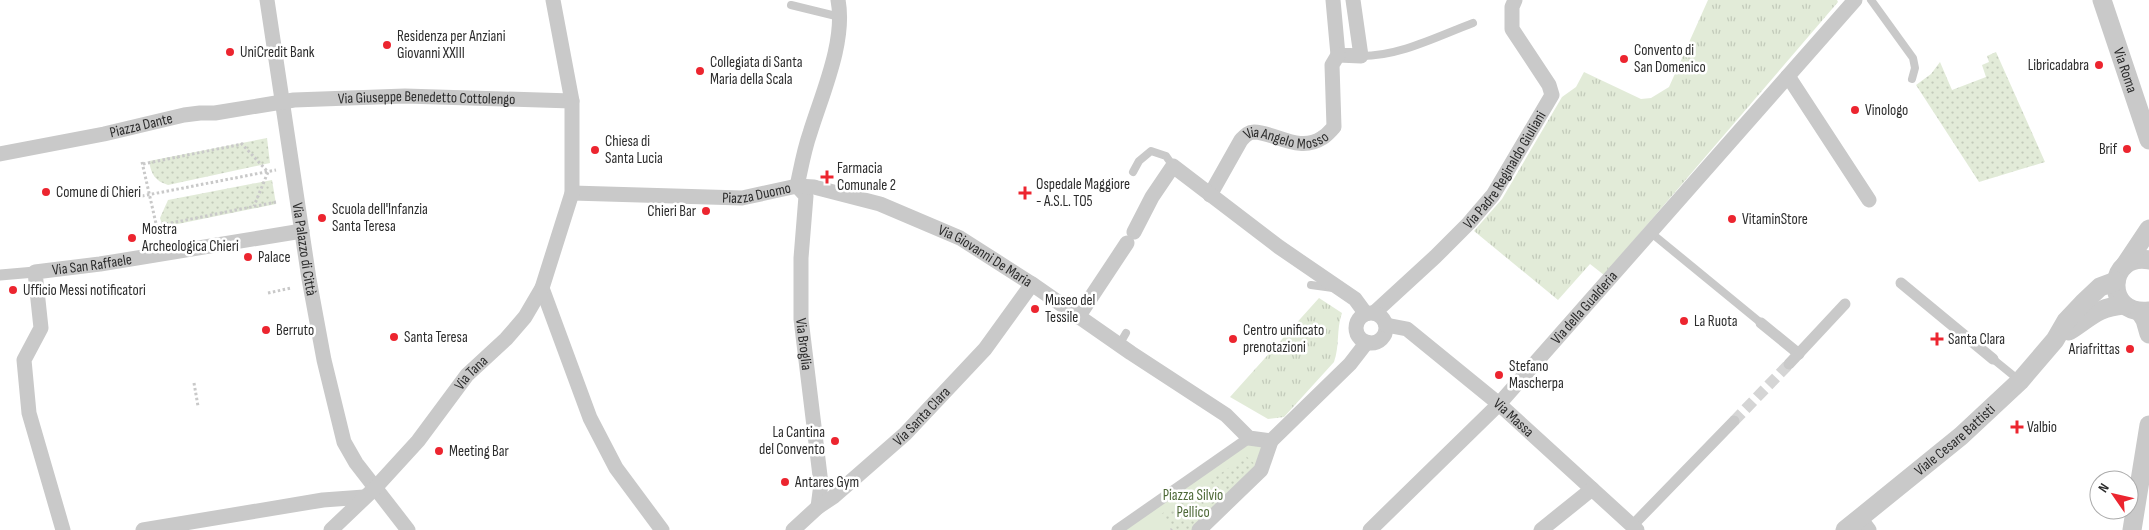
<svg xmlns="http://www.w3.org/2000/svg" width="2149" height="530" viewBox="0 0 2149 530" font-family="'Sofia Sans Condensed',sans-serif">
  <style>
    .grass { fill: url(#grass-tufts) }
    .park { fill: #e2ebd8 }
    .garden { fill: url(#garden-dots) }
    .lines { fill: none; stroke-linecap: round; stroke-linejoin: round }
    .pedestrian-tunnel { stroke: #d5d5d5; stroke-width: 11; stroke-dasharray: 11 5.5; stroke-linecap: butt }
    .path { stroke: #c9c9c9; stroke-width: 3; stroke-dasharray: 2.5 2.5; stroke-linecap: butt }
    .service { stroke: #c9c9c9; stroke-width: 8 }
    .pedestrian { stroke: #c9c9c9; stroke-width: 11 }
    .minor { stroke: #c9c9c9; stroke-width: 15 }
    .tertiary { stroke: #c9c9c9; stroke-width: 19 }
    .poi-dot { fill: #ec252f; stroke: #fff; stroke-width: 2 }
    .labels { text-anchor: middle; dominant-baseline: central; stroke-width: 5; stroke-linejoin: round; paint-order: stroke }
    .poi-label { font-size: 15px; fill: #2c2c2c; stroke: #fff; text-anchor: start }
    .street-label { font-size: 15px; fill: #2c2c2c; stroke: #fff }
    .park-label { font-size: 15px; fill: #4e6938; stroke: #fff }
  </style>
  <defs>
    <pattern id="grass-tufts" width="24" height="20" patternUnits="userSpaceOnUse" patternTransform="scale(1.25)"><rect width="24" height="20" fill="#e2ebd8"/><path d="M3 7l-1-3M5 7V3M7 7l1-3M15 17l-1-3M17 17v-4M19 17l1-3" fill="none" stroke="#c2caba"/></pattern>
    <pattern id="garden-dots" width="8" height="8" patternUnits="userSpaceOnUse" patternTransform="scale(1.25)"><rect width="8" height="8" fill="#e2ebd8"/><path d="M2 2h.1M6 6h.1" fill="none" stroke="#c2caba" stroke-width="1.8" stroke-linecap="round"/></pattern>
  </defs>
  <rect width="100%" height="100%" fill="#fff"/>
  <!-- grass -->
  <g class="grass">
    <path d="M1708,0H1837L1838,2L1604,275L1590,264L1558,300L1474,231L1502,199L1562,97L1576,87L1584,72L1641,99L1651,98L1669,87Z"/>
    <path d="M1319,298L1342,313C1336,330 1340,345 1334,362L1284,417L1268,419L1230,397Z"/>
  </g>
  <!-- park -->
  <path class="park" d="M1249,438L1271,441L1261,470L1199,530H1117Z"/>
  <!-- garden -->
  <g class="garden">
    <path d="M1996,52L2045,162L1979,182L1916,85L1931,74L1940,62L1952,90L1986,77L1982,65L1989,62L1987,56Z"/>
    <path d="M267,138L270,163L168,185C155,181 151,174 149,161Z"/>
    <path d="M272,180L276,204L163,227L160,218L168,200Z"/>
    <path d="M1246,456L1261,470L1199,530H1172L1160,515Z"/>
  </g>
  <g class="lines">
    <!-- pedestrian-tunnel -->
    <path class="pedestrian-tunnel" d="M1734,421L1789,364"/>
    <!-- path -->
    <g class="path">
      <path d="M241,143L268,172L254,206"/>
      <path d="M142,162L157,228"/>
      <path d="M143,164L242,144"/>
      <path d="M142,196L276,170"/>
      <path d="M156,226L276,202"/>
      <path d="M268,293L291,288"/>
      <path d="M194,383L198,406"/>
      <path d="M1171,530L1172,529"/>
    </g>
    <!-- service -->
    <g class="service">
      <path d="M1871,0L1913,58L1915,68L1912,79"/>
      <path d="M791,5L840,17"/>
      <path d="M1361,56C1400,56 1436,37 1473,23"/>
      <path d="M1133,172L1139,161L1151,151L1166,156L1173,166"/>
      <path d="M1650,232L1761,323"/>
      <path d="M1311,285L1333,288"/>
      <path d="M1119,345L1126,333"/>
      <path d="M1993,359L2020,381"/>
    </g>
    <!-- pedestrian -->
    <g class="pedestrian">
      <path d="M0,275L35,272"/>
      <path d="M1901,283L1993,359"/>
      <path d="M1761,323L1799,354"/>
      <path d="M1789,364L1845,304"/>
      <path d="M1632,526L1734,421"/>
      <path d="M1117,530L1249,438"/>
    </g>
    <!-- minor -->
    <g class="minor">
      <path id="s1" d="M267,0L309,279L324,360L344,442L356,463L408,530"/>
      <path d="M1333,0L1338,55L1361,56L1353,0"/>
      <path d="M1788,76L1869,200"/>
      <path id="s2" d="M0,154L104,134L184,115L200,113H215L294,100L405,96L572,101"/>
      <path id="s3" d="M797,186L806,196L801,258V319L821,484L818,507"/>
      <path d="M797,186C801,168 804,150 810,133C822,94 846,41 838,0"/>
      <path id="s4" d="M572,193L742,198L797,186L814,187L880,204L960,238L1032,284L1131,353L1226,415L1249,438L1271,441"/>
      <path id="s5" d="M1210,195L1241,140C1245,136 1248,132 1254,132C1277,133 1299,153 1322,138C1327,135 1330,131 1334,127L1332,65L1338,55"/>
      <path d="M1134,232L1152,197L1173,166L1279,247L1355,299L1366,314"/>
      <path d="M542,288L590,418L616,468L662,530"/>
      <path id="s6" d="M1374,313L1435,257L1469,223L1493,195L1552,95L1549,85L1512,29V7L1515,0"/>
      <circle cx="1371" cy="328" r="15"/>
      <path d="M1078,317L1127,243"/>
      <path id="s7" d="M1386,325L1407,329L1499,404L1637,530"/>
      <path d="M1860,518L1869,530"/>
      <path id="s8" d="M63,530L29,413L24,360L41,328L35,272L100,264L302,231"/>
      <path d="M143,530L323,500L364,497"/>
      <path id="s9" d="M331,530L375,488L418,441L467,375L506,339L525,317L542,288L572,193V101L553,0"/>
      <path id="s10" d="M793,530L818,507L833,497L905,434L985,349L1032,284"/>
      <path d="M1199,530L1261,470L1271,441L1350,364L1367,342"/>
      <path id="s11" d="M1370,530L1499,404L1855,0"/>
      <path d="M1541,530L1592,489"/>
    </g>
    <!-- tertiary -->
    <g class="tertiary">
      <path id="s12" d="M2102,0L2149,140"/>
      <path d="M2149,260C2107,252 2103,316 2149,311"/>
      <path d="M2125,265L2149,229"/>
      <path d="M2140,312L2145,320L2149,334"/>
      <path d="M2069,331C2090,318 2097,307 2124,305"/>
      <path id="s13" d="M1845,530L1961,436L2020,381L2055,340L2066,321L2083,303L2100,287L2116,281"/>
      <path d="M2132,530L2149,425"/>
    </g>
  </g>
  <!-- markers -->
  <g class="poi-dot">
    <circle cx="387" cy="45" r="5"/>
    <circle cx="230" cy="52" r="5"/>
    <circle cx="1624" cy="59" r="5"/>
    <circle cx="2099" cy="65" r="5"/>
    <circle cx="700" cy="71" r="5"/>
    <circle cx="1855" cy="110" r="5"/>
    <circle cx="2127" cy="149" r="5"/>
    <circle cx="595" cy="150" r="5"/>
    <path d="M824.5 169.5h5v5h5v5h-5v5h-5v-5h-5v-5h5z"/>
    <circle cx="46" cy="192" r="5"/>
    <path d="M1022.5 185.5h5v5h5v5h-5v5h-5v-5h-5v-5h5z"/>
    <circle cx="706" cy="211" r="5"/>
    <circle cx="322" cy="218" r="5"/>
    <circle cx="1732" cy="219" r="5"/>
    <circle cx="132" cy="238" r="5"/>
    <circle cx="248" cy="257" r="5"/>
    <circle cx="13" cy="290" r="5"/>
    <circle cx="1035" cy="309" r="5"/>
    <circle cx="1684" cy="321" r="5"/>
    <circle cx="266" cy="330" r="5"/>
    <circle cx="394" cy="337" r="5"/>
    <circle cx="1233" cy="339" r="5"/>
    <path d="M1934.5 331.5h5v5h5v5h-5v5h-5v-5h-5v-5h5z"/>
    <circle cx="2130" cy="349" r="5"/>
    <circle cx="1499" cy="375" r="5"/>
    <path d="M2014.5 419.5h5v5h5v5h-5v5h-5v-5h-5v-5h5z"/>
    <circle cx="835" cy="441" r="5"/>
    <circle cx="439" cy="451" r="5"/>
    <circle cx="785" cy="482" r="5"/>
  </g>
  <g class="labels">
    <!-- poi labels -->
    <g class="poi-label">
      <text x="397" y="36">Residenza per Anziani<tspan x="397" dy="17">Giovanni XXIII</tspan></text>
      <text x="1634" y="50">Convento di<tspan x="1634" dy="17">San Domenico</tspan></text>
      <text x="240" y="52">UniCredit Bank</text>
      <text x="710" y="62">Collegiata di Santa<tspan x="710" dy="17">Maria della Scala</tspan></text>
      <text x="2089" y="65" text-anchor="end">Libricadabra</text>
      <text x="1865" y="110">Vinologo</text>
      <text x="605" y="141">Chiesa di<tspan x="605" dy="17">Santa Lucia</tspan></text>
      <text x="2117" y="149" text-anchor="end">Brif</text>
      <text x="837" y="168">Farmacia<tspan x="837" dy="17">Comunale 2</tspan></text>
      <text x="1036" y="184">Ospedale Maggiore<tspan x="1036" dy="17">- A.S.L. TO5</tspan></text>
      <text x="56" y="192">Comune di Chieri</text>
      <text x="332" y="209">Scuola dell'Infanzia<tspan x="332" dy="17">Santa Teresa</tspan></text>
      <text x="696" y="211" text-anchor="end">Chieri Bar</text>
      <text x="1742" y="219">VitaminStore</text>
      <text x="142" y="229">Mostra<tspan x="142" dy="17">Archeologica Chieri</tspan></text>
      <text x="258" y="257">Palace</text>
      <text x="23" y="290">Ufficio Messi notificatori</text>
      <text x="1045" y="300">Museo del<tspan x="1045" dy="17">Tessile</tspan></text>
      <text x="1694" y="321">La Ruota</text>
      <text x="276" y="330">Berruto</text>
      <text x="1243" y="330">Centro unificato<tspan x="1243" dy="17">prenotazioni</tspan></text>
      <text x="404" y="337">Santa Teresa</text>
      <text x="1948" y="339">Santa Clara</text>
      <text x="2120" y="349" text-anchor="end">Ariafrittas</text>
      <text x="1509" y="366">Stefano<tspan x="1509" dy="17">Mascherpa</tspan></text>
      <text x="2027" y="427">Valbio</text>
      <text x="825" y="432" text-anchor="end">La Cantina<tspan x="825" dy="17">del Convento</tspan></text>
      <text x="449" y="451">Meeting Bar</text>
      <text x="795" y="482">Antares Gym</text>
    </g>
    <!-- street labels -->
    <g class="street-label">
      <text stroke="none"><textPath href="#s12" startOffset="74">Via Roma</textPath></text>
      <text stroke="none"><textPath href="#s2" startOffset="432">Via Giuseppe Benedetto Cottolengo</textPath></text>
      <text stroke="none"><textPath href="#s2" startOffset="144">Piazza Dante</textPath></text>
      <text stroke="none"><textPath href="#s5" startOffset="112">Via Angelo Mosso</textPath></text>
      <text stroke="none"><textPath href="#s6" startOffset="195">Via Padre Reginaldo Giuliani</textPath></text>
      <text stroke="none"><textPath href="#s4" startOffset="185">Piazza Duomo</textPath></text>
      <text stroke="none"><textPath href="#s1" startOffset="252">Via Palazzo di Città</textPath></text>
      <text stroke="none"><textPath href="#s4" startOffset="429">Via Giovanni De Maria</textPath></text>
      <text stroke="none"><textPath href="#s8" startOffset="325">Via San Raffaele</textPath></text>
      <text stroke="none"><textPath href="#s11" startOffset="309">Via della Gualderia</textPath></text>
      <text stroke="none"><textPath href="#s3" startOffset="162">Via Broglia</textPath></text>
      <text stroke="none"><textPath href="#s9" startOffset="211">Via Tana</textPath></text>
      <text stroke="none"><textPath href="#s10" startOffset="172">Via Santa Clara</textPath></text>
      <text stroke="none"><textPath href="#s7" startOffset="160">Via Massa</textPath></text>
      <text stroke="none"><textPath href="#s13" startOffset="142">Viale Cesare Battisti</textPath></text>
    </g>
    <!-- park labels -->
    <g class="park-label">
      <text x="1193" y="495">Piazza Silvio<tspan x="1193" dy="17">Pellico</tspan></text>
    </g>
  </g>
  <!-- north arrow -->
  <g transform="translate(2114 495) rotate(304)"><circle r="24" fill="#ffffff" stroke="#ababab"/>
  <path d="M0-4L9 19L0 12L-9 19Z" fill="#ec252f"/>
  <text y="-8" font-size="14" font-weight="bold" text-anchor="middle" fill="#2c2c2c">N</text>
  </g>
</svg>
